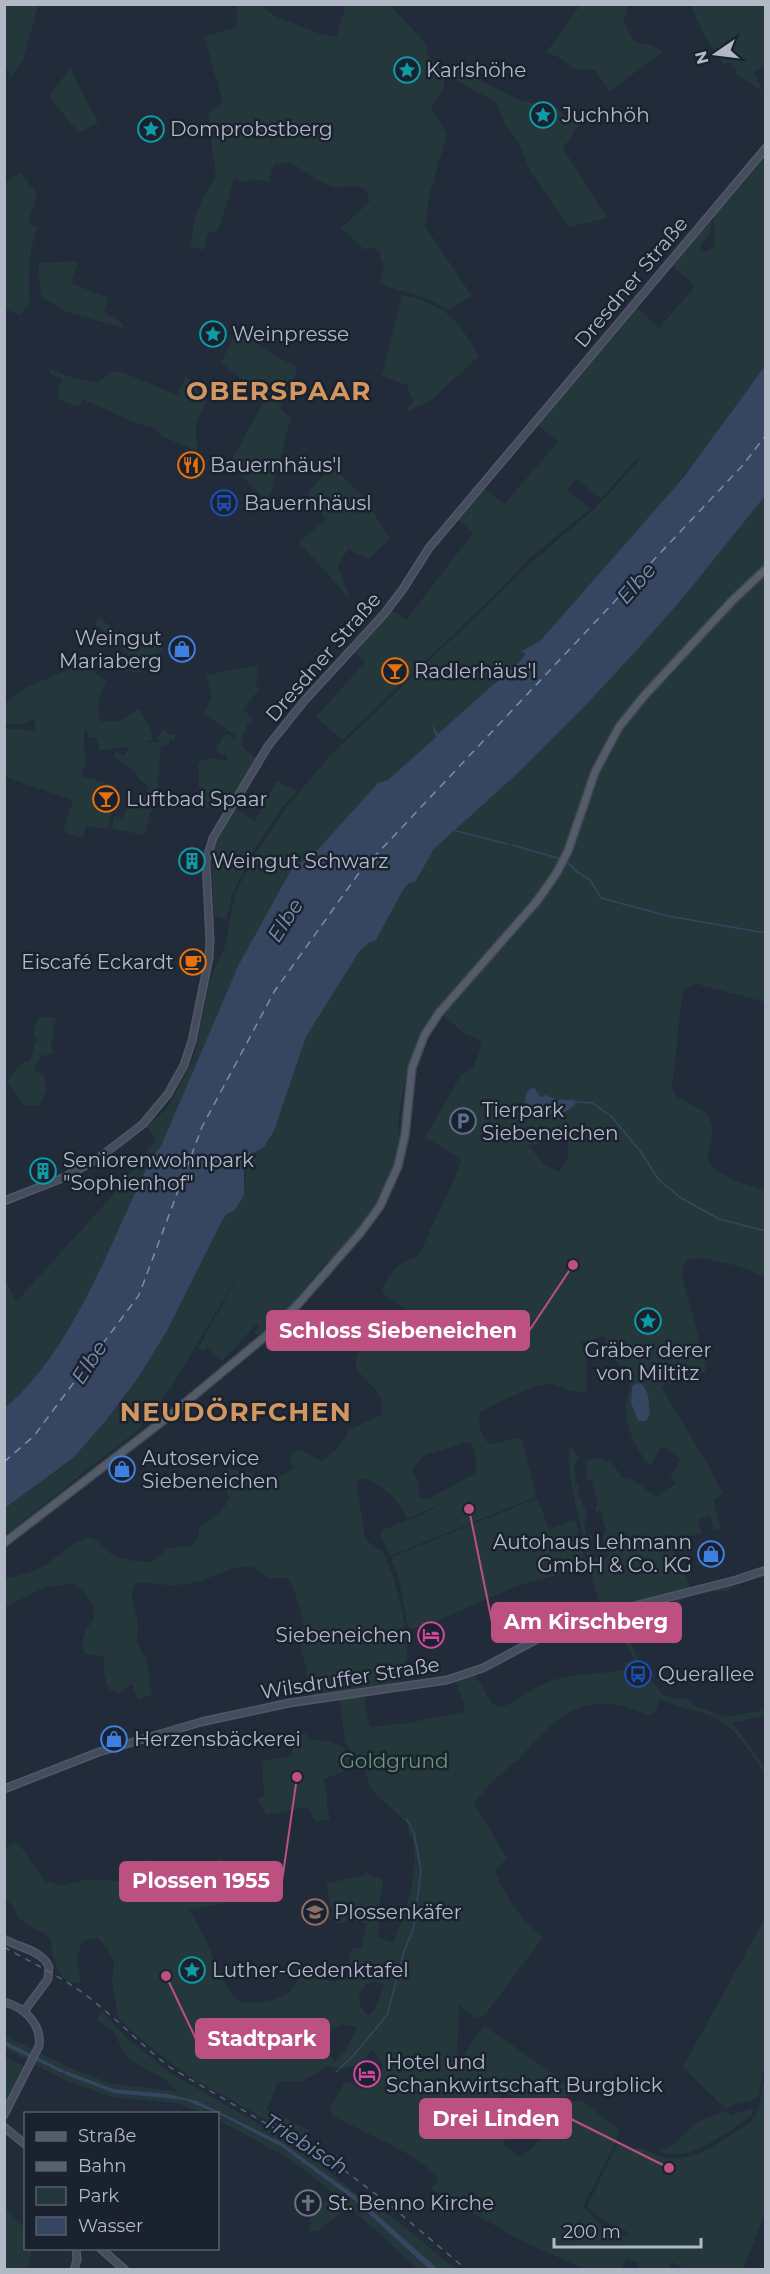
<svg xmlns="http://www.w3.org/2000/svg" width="770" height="2274" viewBox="0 0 770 2274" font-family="Montserrat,sans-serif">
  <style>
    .green { fill: #24373b; fill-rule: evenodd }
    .water { fill: #364661 }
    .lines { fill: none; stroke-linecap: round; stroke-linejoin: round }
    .stream { stroke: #364661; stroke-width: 1.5 }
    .ferry { stroke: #798dae; stroke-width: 1.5; stroke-dasharray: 8 6; stroke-linecap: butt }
    .secondary-casing { stroke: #515865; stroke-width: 9 }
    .primary-casing { stroke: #3f4653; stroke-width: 10 }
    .secondary { stroke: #444c5d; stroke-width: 6 }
    .primary { stroke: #545c6a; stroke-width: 7 }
    .rail { stroke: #586171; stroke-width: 1.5; stroke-dasharray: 6 6; stroke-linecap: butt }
    .labels { text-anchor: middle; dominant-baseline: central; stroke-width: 5; stroke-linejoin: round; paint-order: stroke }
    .poi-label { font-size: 20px; fill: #b1b8c6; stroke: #1b222f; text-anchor: start }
    .street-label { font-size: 20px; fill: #b1b8c6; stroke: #1b222f }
    .park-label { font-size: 20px; fill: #689775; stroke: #1b222f }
    .water-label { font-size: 21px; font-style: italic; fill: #798dae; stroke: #1b222f }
    .district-label { font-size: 26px; font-weight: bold; letter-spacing: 1.5px; fill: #d29760; stroke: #1b222f }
    .leader { fill: none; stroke: #bc5080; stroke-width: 2 }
    .callout-dot { fill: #bc5080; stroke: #1b222f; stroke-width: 2 }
    .callout { fill: #bc5080; stroke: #bc5080; stroke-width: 2 }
    .callout-label { font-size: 21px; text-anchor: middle; font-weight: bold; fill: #fff }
  </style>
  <rect width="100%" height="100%" fill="#222b3a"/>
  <!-- green -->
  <g class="green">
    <path d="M5,4L38,5L23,60L11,78L5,65Z"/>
    <path d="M581,4L632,5L627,7L624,22L633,41L650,45L664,51L610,91L595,70L575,69L558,57L546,53Z"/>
    <path d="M237,5H260L275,16L323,35L336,37L346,5H390L428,46L426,53L443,72L445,87L431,108L447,134L430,193L425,226L472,296L448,310L431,300L380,284L384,264L381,261L379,250L371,247L365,250L341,228L370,201L365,189C351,183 349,188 337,187C323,186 302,169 290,162L275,164L272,169L269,182L250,179L248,182L234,179L218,231L208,232L203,250L190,246C195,216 198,202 216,177L208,114L223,103L204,36L237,27Z"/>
    <path d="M691,5H765V66L754,72L762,91L735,74L737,69L729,62L723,65L704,35Z"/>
    <path d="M70,68L98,123L79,133L49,97Z"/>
    <path d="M455,68L522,101L555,107L567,117L582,121L563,148L607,218L569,227L530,171L519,143L505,124L496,102L455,80Z"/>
    <path d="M765,153V366L683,478L540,641L524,652L525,655L521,660L388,780L378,783L313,856L292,868L238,966L161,1146L152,1157C111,1239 76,1347 5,1408V1283L6,1281L16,1302L111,1197L156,1139L147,1127L168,1107L194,1057L210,980L225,946L235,894L254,856L286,808L328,758L534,560L593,510L640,460L637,458L601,499L576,479L567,489L590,509L531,557L493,597L342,740L316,717L365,662L355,653L392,610L406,620L473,533L455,517L481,486L504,504L558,442L537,424L637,308L659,328L695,286L671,265L710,218L712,224L710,228L711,232L700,246L701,250L704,252L714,247V215Z"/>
    <path d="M20,172L37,194L28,223L37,227C28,257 28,273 29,304L20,315L5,309L4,180L7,182Z"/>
    <path d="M78,261L71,283L108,298L104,312L122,323L124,328L67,312L41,297L38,263Z"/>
    <path d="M402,295C445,304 458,319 479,356L430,401L408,411L407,408L411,406L413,401L407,385L382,376Z"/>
    <path d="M238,332L252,338L264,349L298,368L280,408L291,418L271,494L265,500L230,463L265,399L221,362L235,334Z"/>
    <path d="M48,368L76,379L98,383L112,371L122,372L177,395L186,376L207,400L196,422L197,451L161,436L155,428L135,423L83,399L79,406L59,400V387L62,379L52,375Z"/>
    <path d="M332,466L364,497L390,539L368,559L348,549L338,566L350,599L299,542L326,520L307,493Z"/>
    <path d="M765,496V1002L697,984L685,988L682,995L672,1087L676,1096L705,1112L711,1122L713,1132L707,1159C719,1179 744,1183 765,1190V1277C753,1270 698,1252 687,1261C683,1265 683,1270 682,1275L706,1367L705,1372L664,1384L662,1388L706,1461L723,1494L713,1500L721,1528L714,1530L710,1516L698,1519L702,1533L671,1541L675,1561L686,1576L692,1591L765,1570V1576L736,1585L727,1591H714L687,1597L677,1603L668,1602L646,1608L620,1619V1623L645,1672L663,1695L674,1699H687L695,1706L724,1717L765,1710V1715L732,1723L765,1766V1774C749,1751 734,1724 706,1714C691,1709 675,1706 660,1699L655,1712L649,1715C640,1712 631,1708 623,1706C570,1694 547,1730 515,1763H513L487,1787L474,1804L507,1858L495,1871C504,1896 522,1921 543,1937L485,2015L477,2018L459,2005L457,2058H461L484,2026L554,2074L571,2092L568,2096L542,2101L537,2112L503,2091L485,2117L509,2136L502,2143L519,2157L532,2148L538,2140L540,2141L545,2136L540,2117L542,2107L551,2105L556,2107L559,2103L581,2100L619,2130L616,2142L583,2206L600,2224L626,2237L628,2232C612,2225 599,2220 587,2206L618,2143L634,2149L640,2147C677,2169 702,2155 735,2132C742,2128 752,2123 756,2114C760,2107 763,2085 765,2074V2214L743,2269H685L672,2262L669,2269H638L639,2263L627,2259L621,2269H584L522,2241L434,2191L431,2187L437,2181V2176C407,2148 369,2136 333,2116L330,2107L345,2082C353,2082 356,2089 364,2090L382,2073V2064L373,2050C357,2066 351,2072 327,2066L303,2081L278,2082L267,2109L309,2130L307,2138L308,2144L189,2076L155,2051L118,2019L112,1980L114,1961L109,1951L98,1938L83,1941C76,1954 77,1966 81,1980L80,1983C55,1986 53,1956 50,1939C42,1929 31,1929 22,1921C14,1915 15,1904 5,1899V1850L11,1844H19L45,1881L62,1886L87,1879L117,1881L139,1872L149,1860H153L171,1882L222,1858L240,1890L242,1900L189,1910C195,1920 201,1930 206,1940C216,1962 222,1987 241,2003C257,2004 284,2001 295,1986C297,1982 298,1976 300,1972L310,1966L325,1964L322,1974L329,1981L333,1982L346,1977L352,1947L361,1949L367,1923L358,1921L335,1923L327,1889V1883L362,1876L367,1871L368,1875L383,1880L378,1916L380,1917L378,1937L393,1943C405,1913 419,1875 413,1842C412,1837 408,1830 406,1825L411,1827L372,1790L364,1770L345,1742L340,1699L365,1697L368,1722L372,1727L407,1723L463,1712L465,1707L454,1678L473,1672L492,1703L499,1707C518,1704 531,1687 550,1681C574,1673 601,1674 626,1670L624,1663L634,1659L609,1613L603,1614C594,1586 588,1561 582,1532C576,1503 566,1474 570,1444L579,1459L574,1464L576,1484L579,1487L577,1490C580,1502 591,1511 584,1523L587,1537L591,1534L592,1539L588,1544L592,1561L596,1557L600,1561L606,1559L611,1551L608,1538L604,1541L603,1536L606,1531L600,1509L597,1513L595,1508L598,1503L592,1479L588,1481L585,1461C602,1454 616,1462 621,1478L633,1480L657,1497L676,1483L670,1478L681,1460L665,1447L660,1449L650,1466C637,1451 625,1427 626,1408C626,1398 632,1389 629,1380C626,1372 617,1364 613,1357C609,1351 607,1343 603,1336L581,1343L586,1357V1391C572,1394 562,1386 549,1384C540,1382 488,1407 480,1413C478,1423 481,1439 490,1444L519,1438L522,1440L536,1497L390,1556L380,1533L382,1530L421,1515L446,1502L407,1519C403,1504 377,1478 360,1479L357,1484L365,1538L375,1548L382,1550C394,1571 409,1630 407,1655C406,1664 402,1674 399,1682L312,1696L297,1630L305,1628L300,1607L289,1578H268C244,1550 215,1582 187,1584C178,1585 167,1586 159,1584C150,1583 145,1581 136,1583L132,1590V1596L138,1623L137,1641L141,1651L146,1658L152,1694L138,1700L132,1684L118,1694L109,1689L104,1675V1656L85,1654L82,1642L85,1631L92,1622L94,1615L93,1606L82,1590L73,1584L46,1587L5,1607V1579C19,1575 32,1573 45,1565C61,1555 72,1542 90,1537C99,1541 103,1548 110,1553C122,1561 137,1561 150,1562L169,1548L190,1546L199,1539V1528C210,1517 226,1513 229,1496L222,1485L221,1478L229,1469L253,1473L257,1482L273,1487L277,1485L276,1479L294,1468L289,1460L291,1454L298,1449C308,1452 312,1458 322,1461L338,1448L351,1429L381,1415C390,1388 351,1378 356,1359C363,1332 414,1343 406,1309L384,1294L382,1288C390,1272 400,1261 418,1257L456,1175L461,1159L425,1137L461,1075L473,1069L482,1041L464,1033L437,1011C431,1019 425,1026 420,1034C410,1053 393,1122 400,1140L397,1143L399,1147C388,1195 360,1229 329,1265L325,1263L286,1312L260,1337L254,1332L259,1326L257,1324L222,1361L207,1348L203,1352L198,1348L246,1262L174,1383L139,1429L5,1535V1508L73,1458L104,1423L138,1378L167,1331L222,1221L227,1214L235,1210L246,1178L244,1169L253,1153L264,1147L274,1131L306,1037L359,952L370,942L389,917L393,906L403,890L434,849L517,774L585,706L682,599ZM552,1130C572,1136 573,1158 559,1171L544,1165L528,1145C539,1145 547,1141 552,1130ZM643,1385L650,1406L638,1421L631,1403L632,1386ZM467,1442L472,1444L477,1462L474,1474L430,1498L420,1499C418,1492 419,1487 418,1481C416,1475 412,1475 412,1468L425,1455ZM373,1981L384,1984L377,2006L369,2015C354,2006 356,1987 373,1981ZM341,2024L357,2027L346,2050L335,2061L327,2052L322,2041L325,2034Z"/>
    <path d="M99,617L135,647L156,637L162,649L166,650L145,657V671L133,673L129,667L134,662L131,656L94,623Z"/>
    <path d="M90,660L97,675L107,682C97,698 97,703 100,721L117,722L139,709L152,732V740L146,743L159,742L157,737L163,729L168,734L175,735V740L169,741V744L161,746L159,772L156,778L159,786L144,835L112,829L114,816L123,818L128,804L137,807L142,794H145L149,788L144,782L140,781L136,773L114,757V754L117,752L124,756L128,748C118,746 110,752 99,749L97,738L90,737L85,728L83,747L87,757L81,776L116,786L109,827L107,829L86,826L83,838L63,832L73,800L5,777V728L36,731L35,719L21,725L5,723V703L25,688Z"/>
    <path d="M258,665L256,684L259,689L243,710L253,718L247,725L241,743L243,747L256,758L234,797L223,796L209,808L195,810L199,786L198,763C207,756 217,760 227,761V756L218,752L216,749L224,735H230L234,739L235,735L203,713L212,698L206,675Z"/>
    <path d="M276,781L297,791L283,807L249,857L250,859L232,894L226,920L214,916L212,857L217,840L235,809L255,821Z"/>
    <path d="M38,1017L56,1018L51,1047L53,1054L41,1056L33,1070L44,1076L47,1090L40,1105L25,1106L7,1081L22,1063L29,1061L37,1039L33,1036Z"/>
    <path d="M537,1498L549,1529L574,1520L576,1521L586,1567L516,1586L428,1625L411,1629L408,1627L398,1575L391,1559L394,1556Z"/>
    <path d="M307,1734L308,1740C335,1740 344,1744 358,1766L324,1779L327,1796L326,1800L330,1819L315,1822L308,1807L266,1815L257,1798L264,1797L262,1761L292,1756L293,1736Z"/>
    <path d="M765,1918V2067L757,2098C748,2103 735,2102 726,2109L683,2067Z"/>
    <path d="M101,2010L128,2039L170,2073L299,2147L364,2200L389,2215L419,2238L454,2269H438L356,2196L281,2142L197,2101L168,2094L114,2089L63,2070L5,2041V2036L68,2067L112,2084L177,2091L166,2080L131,2061L121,2047L115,2033L97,2020Z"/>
    <path d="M5,2046L69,2076L114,2093L185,2100L214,2113H205L175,2103L111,2097L65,2080L5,2049Z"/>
    <path d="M5,2057L23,2066L5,2106Z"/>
    <path d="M753,2108L752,2115C730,2130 687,2166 659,2151C676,2147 683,2133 697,2123C706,2117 718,2114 728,2111L731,2115Z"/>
    <path d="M218,2115C239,2126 263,2135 283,2148C337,2183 382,2226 429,2269H418L358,2214L315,2178L288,2158L218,2120Z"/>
    <path d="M326,2200L340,2213L320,2230L311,2232L309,2229L312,2223L309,2221Z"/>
    <path d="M4,2207L25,2228L26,2248L36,2249L31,2253L28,2269H5Z"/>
  </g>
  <!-- water -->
  <g class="water">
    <path d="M765,366V496L682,599L635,652L585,706L517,774L434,849L415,882L409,883L403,890L376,940L370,942L359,952L306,1037L274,1131L264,1147L253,1153L244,1169V1195L235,1210L227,1214L222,1221L167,1331L138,1378L104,1423L73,1458L5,1508V1408C76,1347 111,1239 152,1157L161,1146L238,966L292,868L313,855L378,783L388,780L436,737L432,724L438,734L521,660L525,655L524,652H520L540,641L683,478Z"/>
    <path d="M534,1088L540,1097L546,1095L557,1100H573L576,1102C569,1119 536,1116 524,1105L526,1094L530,1089Z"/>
    <path d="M638,1383L643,1385L648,1395L650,1414L646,1421H638L631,1403L632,1386Z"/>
    <path d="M5,2041L63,2070L114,2089L168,2094L197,2101L281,2142L356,2196L438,2269H429L350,2197L282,2147L218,2114L185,2100L114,2093L69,2076L5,2046Z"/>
  </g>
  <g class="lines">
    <!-- stream -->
    <g class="stream">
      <path d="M453,830L507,844"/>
      <path d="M512,845L561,859"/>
      <path d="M566,861L577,872L590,880L601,898L668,916L766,933"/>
      <path d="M576,1102L592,1103L611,1116L641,1152L659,1180L681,1198L719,1219L766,1231"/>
      <path d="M336,2072L353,2056L387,2015L404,1952L414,1926L421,1870L414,1833L407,1820"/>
    </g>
    <!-- ferry -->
    <path class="ferry" d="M4,1462L34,1436L139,1295L202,1127L274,992L359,873L743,465L766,435"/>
    <!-- secondary casing -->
    <g class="secondary-casing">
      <g id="secondary">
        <path d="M4,1201L65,1177L100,1157L143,1124L168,1094L184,1065L192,1041L209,958L210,940L206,861L213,838L268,746L305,700L384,614L403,589L429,548L766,148"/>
        <path d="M4,1789L99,1752L201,1722L289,1703L447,1680L483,1668L554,1630L603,1614L736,1580L766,1570"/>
        <path d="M4,1939C19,1948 42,1950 49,1967L48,1979L25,2010"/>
        <path d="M4,2002C24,2007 42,2024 39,2046L4,2115"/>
        <path d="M4,2127L26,2145"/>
        <path d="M100,2248L125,2270"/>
        <path d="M74,2270L77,2260L76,2248"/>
      </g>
    </g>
    <!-- primary casing -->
    <g class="primary-casing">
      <path id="primary" d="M4,1543L168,1417L273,1330L300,1302L361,1232L380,1206L398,1166L405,1135L412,1068L424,1036L439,1013L537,901L556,874L568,851L595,772L619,727L644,696L733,600L766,569"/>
    </g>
    <!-- secondary -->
    <use href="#secondary" class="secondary"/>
    <!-- primary -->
    <use href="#primary" class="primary"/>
    <!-- rail -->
    <path class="rail" d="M4,1947C34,1964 64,1978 91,1999C119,2021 143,2047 171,2068L337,2165L385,2201L467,2270"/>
  </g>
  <!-- icons -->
  <defs>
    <g id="sight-ring" transform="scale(1.35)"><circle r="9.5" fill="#1b222f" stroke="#0f9aa8" stroke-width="1.5"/><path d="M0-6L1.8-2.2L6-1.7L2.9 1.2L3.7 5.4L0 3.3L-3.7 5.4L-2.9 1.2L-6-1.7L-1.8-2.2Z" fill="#0f9aa8"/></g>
    <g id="restaurant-ring" transform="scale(1.35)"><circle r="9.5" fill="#1b222f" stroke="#e8710a" stroke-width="1.5"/><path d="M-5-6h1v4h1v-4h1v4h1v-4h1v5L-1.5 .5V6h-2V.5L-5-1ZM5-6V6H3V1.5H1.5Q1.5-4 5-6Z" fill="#e8710a"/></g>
    <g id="bus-ring" transform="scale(1.35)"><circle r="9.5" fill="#1b222f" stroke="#1a4fb4" stroke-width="1.5"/><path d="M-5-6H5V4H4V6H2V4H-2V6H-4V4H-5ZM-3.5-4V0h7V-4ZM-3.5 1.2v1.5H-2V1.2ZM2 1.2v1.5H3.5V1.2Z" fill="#1a4fb4"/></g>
    <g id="shop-ring" transform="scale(1.35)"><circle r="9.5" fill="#1b222f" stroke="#3f7fe0" stroke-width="1.5"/><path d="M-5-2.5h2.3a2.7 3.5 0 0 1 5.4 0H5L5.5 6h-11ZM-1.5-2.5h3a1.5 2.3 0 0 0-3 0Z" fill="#3f7fe0"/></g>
    <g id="bar-ring" transform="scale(1.35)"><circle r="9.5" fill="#1b222f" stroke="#e8710a" stroke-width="1.5"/><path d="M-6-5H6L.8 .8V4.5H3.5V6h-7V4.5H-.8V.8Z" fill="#e8710a"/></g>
    <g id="building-ring" transform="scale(1.35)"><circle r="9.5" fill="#1b222f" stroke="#0f9aa8" stroke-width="1.5"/><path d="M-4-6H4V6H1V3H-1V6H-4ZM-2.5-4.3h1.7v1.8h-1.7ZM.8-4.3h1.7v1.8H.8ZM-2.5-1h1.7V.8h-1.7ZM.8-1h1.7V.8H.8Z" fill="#0f9aa8"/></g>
    <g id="cafe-ring" transform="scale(1.35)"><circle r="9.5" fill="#1b222f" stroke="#e8710a" stroke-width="1.5"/><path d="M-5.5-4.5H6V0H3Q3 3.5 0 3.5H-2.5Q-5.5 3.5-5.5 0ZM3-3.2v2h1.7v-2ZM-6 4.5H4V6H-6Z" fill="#e8710a"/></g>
    <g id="parking-ring" transform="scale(1.35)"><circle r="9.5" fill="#1b222f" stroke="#5c6f8a" stroke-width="1.5"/><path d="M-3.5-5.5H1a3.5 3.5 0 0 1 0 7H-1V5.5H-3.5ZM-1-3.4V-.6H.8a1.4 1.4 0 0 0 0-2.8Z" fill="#5c6f8a"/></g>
    <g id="hotel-ring" transform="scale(1.35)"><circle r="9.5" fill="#1b222f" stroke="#d1479c" stroke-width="1.5"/><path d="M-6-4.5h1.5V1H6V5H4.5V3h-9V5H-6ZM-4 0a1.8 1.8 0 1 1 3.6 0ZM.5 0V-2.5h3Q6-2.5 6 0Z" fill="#d1479c"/></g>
    <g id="school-ring" transform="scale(1.35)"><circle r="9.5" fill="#1b222f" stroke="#8d6e63" stroke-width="1.5"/><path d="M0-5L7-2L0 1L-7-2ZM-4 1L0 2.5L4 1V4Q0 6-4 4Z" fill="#8d6e63"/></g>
    <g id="church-ring" transform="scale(1.35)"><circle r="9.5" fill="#1b222f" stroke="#6b7280" stroke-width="1.5"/><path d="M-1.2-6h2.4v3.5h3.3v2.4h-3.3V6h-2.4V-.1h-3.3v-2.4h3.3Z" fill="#6b7280"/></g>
  </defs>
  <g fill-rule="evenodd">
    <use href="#sight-ring" x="407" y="70"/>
    <use href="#sight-ring" x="543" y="115"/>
    <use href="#sight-ring" x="151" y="129"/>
    <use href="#sight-ring" x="213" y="334"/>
    <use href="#restaurant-ring" x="191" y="465"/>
    <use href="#bus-ring" x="224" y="503"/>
    <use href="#shop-ring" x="182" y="649"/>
    <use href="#bar-ring" x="395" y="671"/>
    <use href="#bar-ring" x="106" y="799"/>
    <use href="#building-ring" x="192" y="861"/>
    <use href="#cafe-ring" x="193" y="962"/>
    <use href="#parking-ring" x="463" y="1121"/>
    <use href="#building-ring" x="43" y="1171"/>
    <use href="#sight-ring" x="648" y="1321"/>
    <use href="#shop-ring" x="122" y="1469"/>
    <use href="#shop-ring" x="711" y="1554"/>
    <use href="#hotel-ring" x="431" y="1635"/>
    <use href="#bus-ring" x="638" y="1674"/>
    <use href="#shop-ring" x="114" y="1739"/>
    <use href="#school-ring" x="315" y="1912"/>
    <use href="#sight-ring" x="192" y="1970"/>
    <use href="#hotel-ring" x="367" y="2074"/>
    <use href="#church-ring" x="308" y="2203"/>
  </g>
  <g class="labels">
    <!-- poi labels -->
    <g class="poi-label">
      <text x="426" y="70">Karlshöhe</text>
      <text x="562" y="115">Juchhöh</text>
      <text x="170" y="129">Domprobstberg</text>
      <text x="232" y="334">Weinpresse</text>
      <text x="210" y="465">Bauernhäus'l</text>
      <text x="244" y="503">Bauernhäusl</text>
      <text x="162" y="638" text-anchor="end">Weingut<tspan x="162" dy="23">Mariaberg</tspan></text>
      <text x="414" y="671">Radlerhäus'l</text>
      <text x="126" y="799">Luftbad Spaar</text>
      <text x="212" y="861">Weingut Schwarz</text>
      <text x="174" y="962" text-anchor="end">Eiscafé Eckardt</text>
      <text x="482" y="1110">Tierpark<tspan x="482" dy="23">Siebeneichen</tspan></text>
      <text x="63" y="1160">Seniorenwohnpark<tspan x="63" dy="23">"Sophienhof"</tspan></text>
      <text x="648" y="1350" text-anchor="middle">Gräber derer<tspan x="648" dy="23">von Miltitz</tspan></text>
      <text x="142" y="1458">Autoservice<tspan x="142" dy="23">Siebeneichen</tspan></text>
      <text x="692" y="1542" text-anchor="end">Autohaus Lehmann<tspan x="692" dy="23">GmbH &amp; Co. KG</tspan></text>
      <text x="412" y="1635" text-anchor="end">Siebeneichen</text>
      <text x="658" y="1674">Querallee</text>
      <text x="134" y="1739">Herzensbäckerei</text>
      <text x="334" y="1912">Plossenkäfer</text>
      <text x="212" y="1970">Luther-Gedenktafel</text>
      <text x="386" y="2062">Hotel und<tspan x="386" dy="23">Schankwirtschaft Burgblick</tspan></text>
      <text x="328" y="2203">St. Benno Kirche</text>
    </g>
    <!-- street labels -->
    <g class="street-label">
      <text transform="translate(631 282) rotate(-50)">Dresdner Straße</text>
      <text transform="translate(323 657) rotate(-49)">Dresdner Straße</text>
      <text transform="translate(350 1678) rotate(-9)">Wilsdruffer Straße</text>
    </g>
    <!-- park labels -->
    <g class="park-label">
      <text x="394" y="1761">Goldgrund</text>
    </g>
    <!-- water labels -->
    <g class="water-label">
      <text transform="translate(636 583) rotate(-49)">Elbe</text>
      <text transform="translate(285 920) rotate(-57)">Elbe</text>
      <text transform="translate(89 1362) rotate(-57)">Elbe</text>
      <text transform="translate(306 2144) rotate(32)">Triebisch</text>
    </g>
    <!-- district labels -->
    <g class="district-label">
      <text x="279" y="391">OBERSPAAR</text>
      <text x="236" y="1412">NEUDÖRFCHEN</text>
    </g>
  </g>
  <!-- callouts -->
  <path class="leader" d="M573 1265L529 1331M469 1509L492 1622M297 1777L282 1881M166 1976L196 2039M669 2168L571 2119"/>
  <g class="callout-dot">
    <circle cx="573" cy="1265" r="6"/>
    <circle cx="469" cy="1509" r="6"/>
    <circle cx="297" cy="1777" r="6"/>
    <circle cx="166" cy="1976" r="6"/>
    <circle cx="669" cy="2168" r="6"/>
  </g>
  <g class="callout">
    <rect x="267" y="1311" width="262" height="39" rx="6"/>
    <rect x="492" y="1603" width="189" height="39" rx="6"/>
    <rect x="120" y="1862" width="162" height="39" rx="6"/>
    <rect x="196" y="2019" width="133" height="39" rx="6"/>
    <rect x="420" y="2099" width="151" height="39" rx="6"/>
  </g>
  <g class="callout-label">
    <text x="398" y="1338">Schloss Siebeneichen</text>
    <text x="586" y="1629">Am Kirschberg</text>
    <text x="201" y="1888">Plossen 1955</text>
    <text x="262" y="2046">Stadtpark</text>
    <text x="496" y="2126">Drei Linden</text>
  </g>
  <!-- border -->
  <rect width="770" height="2274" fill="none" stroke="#b1b8c6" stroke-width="12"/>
  <!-- legend -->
  <rect x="24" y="2112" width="195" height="138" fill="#1b222f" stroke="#575e6b" stroke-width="1.5"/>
  <rect x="36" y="2132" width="30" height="9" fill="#545c6a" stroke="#575e6b" stroke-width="1.5"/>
  <text x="78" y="2142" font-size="18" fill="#b1b8c6">Straße</text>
  <rect x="36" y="2162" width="30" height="9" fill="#586171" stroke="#575e6b" stroke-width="1.5"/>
  <text x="78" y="2172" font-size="18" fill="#b1b8c6">Bahn</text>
  <rect x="36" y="2187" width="30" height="18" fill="#24373b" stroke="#575e6b" stroke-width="1.5"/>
  <text x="78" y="2202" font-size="18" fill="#b1b8c6">Park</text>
  <rect x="36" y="2217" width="30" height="18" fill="#364661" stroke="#575e6b" stroke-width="1.5"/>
  <text x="78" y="2232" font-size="18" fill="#b1b8c6">Wasser</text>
  <!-- north arrow -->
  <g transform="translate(716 54) rotate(256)" stroke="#1b222f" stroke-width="4.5" paint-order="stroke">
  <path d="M0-4.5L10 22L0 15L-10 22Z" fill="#b1b8c6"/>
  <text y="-9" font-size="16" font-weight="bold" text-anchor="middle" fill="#b1b8c6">N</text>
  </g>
  <!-- scale -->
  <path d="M554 2238v9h147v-9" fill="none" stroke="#b1b8c6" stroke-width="3"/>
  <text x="563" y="2238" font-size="18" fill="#b1b8c6" stroke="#1b222f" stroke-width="4.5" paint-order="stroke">200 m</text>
</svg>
